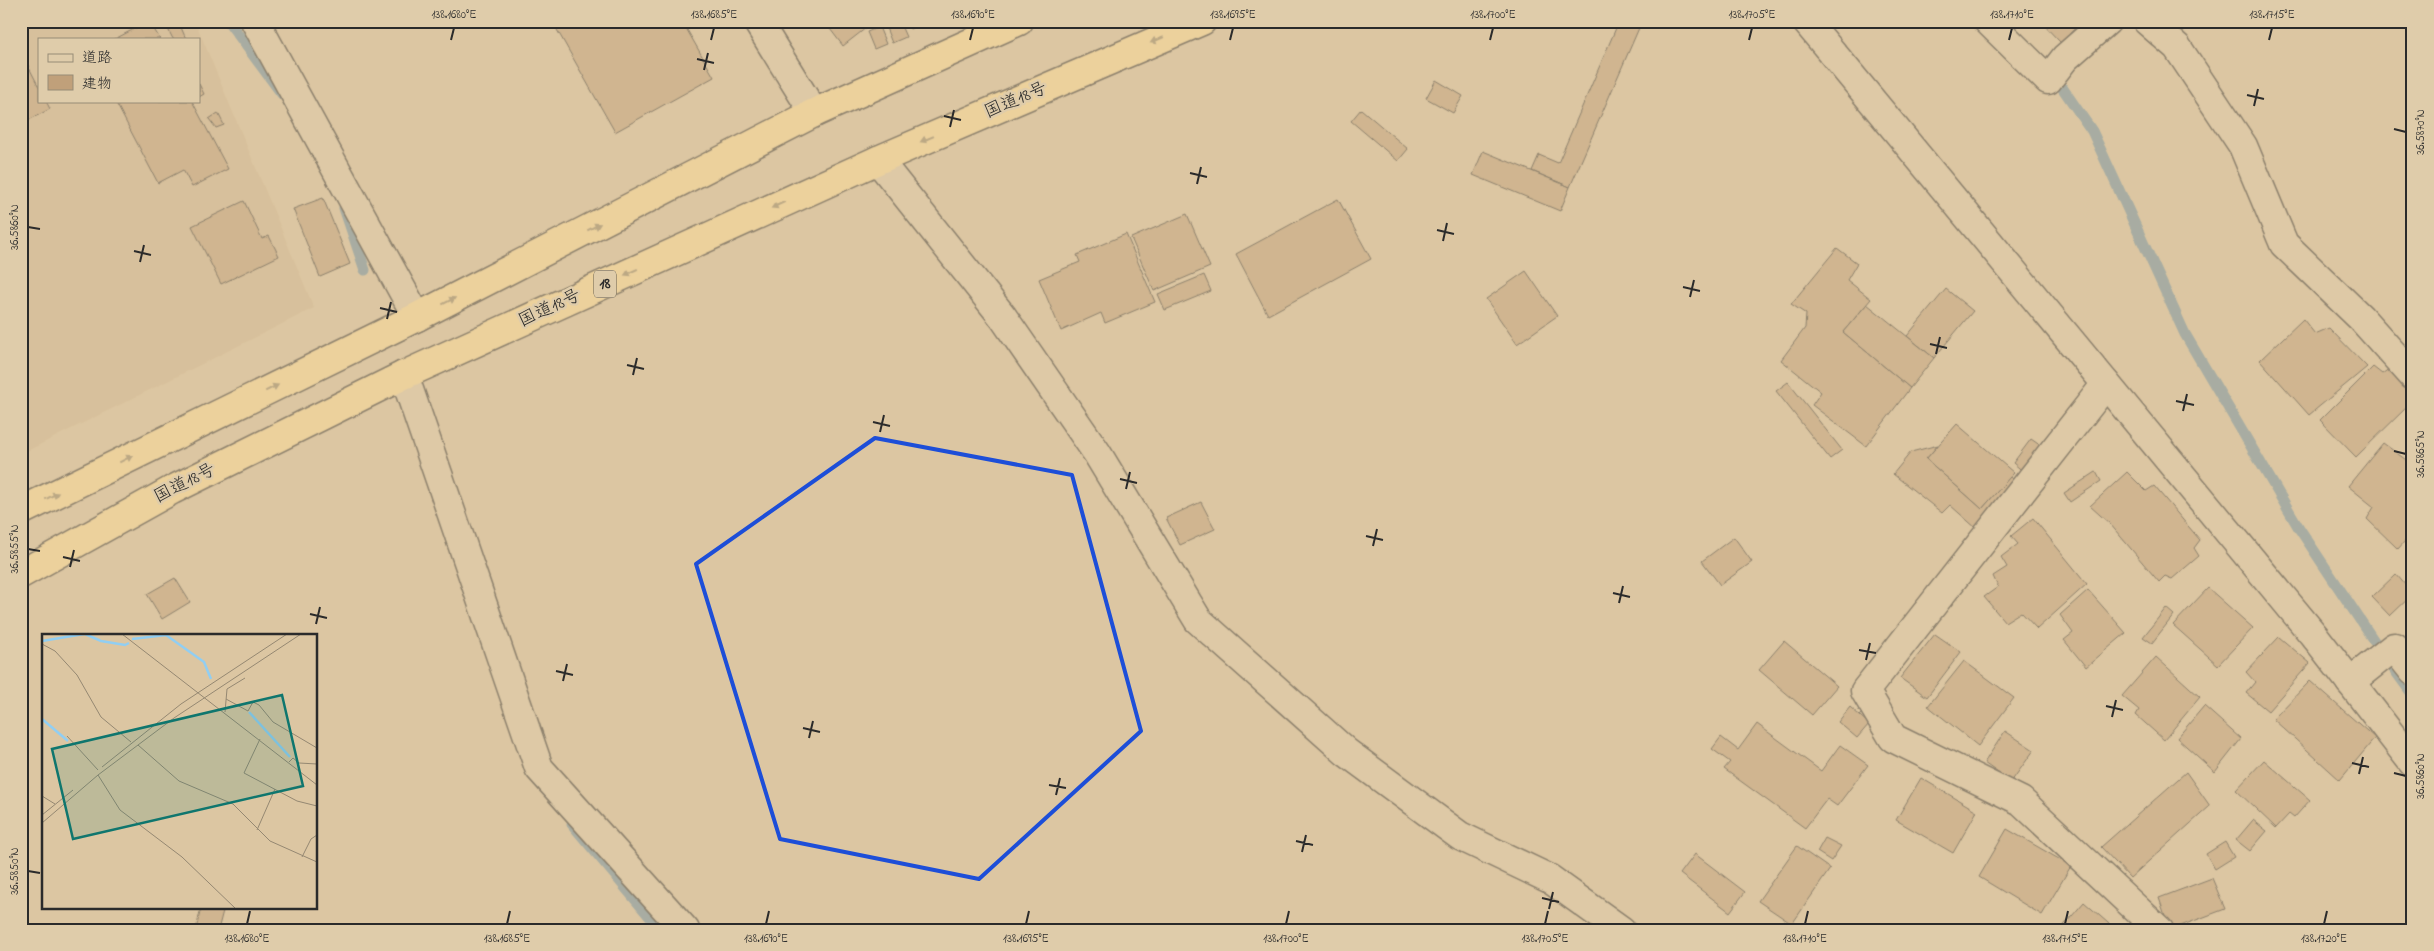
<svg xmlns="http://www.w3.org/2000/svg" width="2434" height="951" viewBox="0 0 2434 951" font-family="'Indie Flower','Klee One',sans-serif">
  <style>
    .built { fill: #d1b894; fill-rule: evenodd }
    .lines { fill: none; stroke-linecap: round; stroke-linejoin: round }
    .stream { stroke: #688da2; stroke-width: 11 }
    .building { fill: #c0a07a; stroke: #2b2b2b }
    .street-casing { stroke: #2b2b2b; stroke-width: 31 }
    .highway-casing { stroke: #2b2b2b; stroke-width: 31 }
    .street { stroke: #dfccaa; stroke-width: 28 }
    .highway { stroke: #fedd96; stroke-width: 28 }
    .oneway { fill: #948460 }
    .marked { fill: none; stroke: #1d4ed8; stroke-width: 4; stroke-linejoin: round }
    .ticks { fill: none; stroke: #2b2b2b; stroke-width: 2 }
    .labels { text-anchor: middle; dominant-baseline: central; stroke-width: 5; stroke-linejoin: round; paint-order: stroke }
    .shield { fill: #dfccaa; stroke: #615b51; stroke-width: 1 }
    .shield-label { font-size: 16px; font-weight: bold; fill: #2b2b2b }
    .street-label { font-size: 18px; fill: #2b2b2b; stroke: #dfccaa }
    .inset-river { fill: none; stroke: #91cef2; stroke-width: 2.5 }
    .inset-road { fill: none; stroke: #958872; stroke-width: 1 }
    .view { fill: #0f766e; fill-opacity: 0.15; stroke: #0f766e; stroke-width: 2.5 }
    .inset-edge { fill: none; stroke: #2b2b2b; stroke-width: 2.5 }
    .neatline { fill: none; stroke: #2b2b2b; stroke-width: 2 }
    .ticks-label { font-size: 12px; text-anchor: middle; fill: #2b2b2b }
  </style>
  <rect width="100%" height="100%" fill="#dcc6a2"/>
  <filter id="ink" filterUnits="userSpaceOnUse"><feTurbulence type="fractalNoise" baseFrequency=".02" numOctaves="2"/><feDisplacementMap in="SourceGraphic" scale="10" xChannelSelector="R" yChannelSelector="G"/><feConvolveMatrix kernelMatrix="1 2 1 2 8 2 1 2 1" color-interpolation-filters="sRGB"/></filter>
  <g filter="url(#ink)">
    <!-- built -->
    <path class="built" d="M21,21H195L314,308L21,454ZM39,39H199V101H39Z"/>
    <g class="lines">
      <!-- stream -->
      <g class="stream">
        <path d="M228,21L282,94"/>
        <path d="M2059,83L2092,131L2185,334L2299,528L2374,641"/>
        <path d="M344,208L365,270"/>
        <path d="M2391,665L2413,695"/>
        <path d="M572,824L661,930"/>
      </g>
    </g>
    <!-- building -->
    <g class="building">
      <path d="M149,21L160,39H115Z"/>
      <path d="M552,21H682L714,77L615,132Z"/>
      <path d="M824,21H875L843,46Z"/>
      <path d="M888,21H899L906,37L892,43L884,23Z"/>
      <path d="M906,21H924L910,29Z"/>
      <path d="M1619,21H1642L1570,187L1532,171L1539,155L1558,163Z"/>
      <path d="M2040,21H2078L2080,23L2061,43Z"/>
      <path d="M180,25L186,39H173L168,29Z"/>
      <path d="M879,27L886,44L874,49L867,32Z"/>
      <path d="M21,52L39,87V101H46L50,109L23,123Z"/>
      <path d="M1436,80L1463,96L1453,113L1426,98Z"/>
      <path d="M199,84L204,94L199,97Z"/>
      <path d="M115,101H192L228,169L192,187L183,170L158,183Z"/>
      <path d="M1361,109L1408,149L1398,161L1351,121Z"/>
      <path d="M218,113L224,125L216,128L209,119Z"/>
      <path d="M1483,151L1570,187L1560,211L1473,175Z"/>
      <path d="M323,198L350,264L320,277L293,209Z"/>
      <path d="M1338,199L1371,259L1268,315L1236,254Z"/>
      <path d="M244,201L262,239L269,236L279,256L221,284L192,226Z"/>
      <path d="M1187,214L1210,267L1154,291L1131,238Z"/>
      <path d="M1126,234L1155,302L1105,323L1101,313L1061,331L1039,279L1080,262L1077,255Z"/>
      <path d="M1837,248L1857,263L1847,280L1871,299L1843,332L1910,388L1866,446L1812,405L1821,392L1781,360L1805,328L1806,314L1791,304Z"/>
      <path d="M1526,271L1557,316L1517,344L1486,299Z"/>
      <path d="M1204,275L1211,291L1165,310L1158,294Z"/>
      <path d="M1946,289L1973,311L1934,358L1907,336Z"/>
      <path d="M1867,304L1934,358L1910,388L1843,332Z"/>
      <path d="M2303,319L2315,334L2329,328L2367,367L2309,415L2260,360Z"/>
      <path d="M2373,367L2382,374L2390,368L2413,391V401L2356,457L2320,420Z"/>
      <path d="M1788,382L1842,450L1830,459L1776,391Z"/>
      <path d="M1957,424L2014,473L1982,509L1926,459Z"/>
      <path d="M2031,439L2044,448L2025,473L2013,463Z"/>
      <path d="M2383,443L2413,465V532L2398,549L2367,519L2374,507L2348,486Z"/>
      <path d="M1938,445L1926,459L1982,509L2010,477L2017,482L1977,529L1950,505L1942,513L1893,474L1911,452Z"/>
      <path d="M2096,472L2101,481L2070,502L2064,493Z"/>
      <path d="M2127,472L2146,491L2154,486L2200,540L2194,548L2199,556L2172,579L2165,576L2159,582L2110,524L2090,506Z"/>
      <path d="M1201,502L1215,529L1180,545L1166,518Z"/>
      <path d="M2033,518L2087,584L2037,629L2021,612L2005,622L1984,597L1998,587L1993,576L2007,567L2001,557L2018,544L2011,536Z"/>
      <path d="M1734,537L1752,562L1720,585L1702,561Z"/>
      <path d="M2396,574L2413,594L2390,616L2372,597Z"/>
      <path d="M175,578L190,602L162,619L147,594Z"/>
      <path d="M2208,588L2253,628L2218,665L2173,625Z"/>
      <path d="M2088,590L2126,633L2086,667L2064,640L2073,633L2060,615Z"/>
      <path d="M2166,608L2174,615L2152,643L2143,637Z"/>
      <path d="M1935,634L1961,652L1927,697L1900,678Z"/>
      <path d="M2279,637L2310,663L2268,711L2246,693L2255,682L2246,672Z"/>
      <path d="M1784,641L1837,686L1812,715L1759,670Z"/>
      <path d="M2156,657L2200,697L2164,740L2136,715L2139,710L2122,696Z"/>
      <path d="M1964,661L2014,698L1978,746L1928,706Z"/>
      <path d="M2310,681L2375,738L2340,780L2273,719Z"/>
      <path d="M2204,706L2241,739L2215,772L2177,738Z"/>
      <path d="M1850,707L1869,724L1857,738L1838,722Z"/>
      <path d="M1757,724L1821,771L1840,745L1868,765L1837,806L1827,799L1805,828L1724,769L1730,762L1712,749L1721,737L1738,750Z"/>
      <path d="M2005,731L2034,750L2011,782L1984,763Z"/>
      <path d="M2264,760L2310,800L2294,818L2289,814L2276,828L2236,790Z"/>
      <path d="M2186,772L2210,806L2130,878L2101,847Z"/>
      <path d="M1921,778L1977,811L1953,853L1896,820Z"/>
      <path d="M2253,820L2267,831L2250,851L2236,840Z"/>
      <path d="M2007,829L2071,866L2042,915L1979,877Z"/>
      <path d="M1825,838L1841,846L1831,861L1817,852Z"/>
      <path d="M2225,842L2234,857L2215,869L2206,854Z"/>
      <path d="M1797,846L1830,869L1792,924L1758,901Z"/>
      <path d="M1695,854L1745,892L1730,912L1680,874Z"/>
      <path d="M2212,878L2225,909L2170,930L2159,898Z"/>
      <path d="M2084,902L2116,930H2060Z"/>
      <path d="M201,907H224L218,930H196Z"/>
    </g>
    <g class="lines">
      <!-- street casing -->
      <g class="street-casing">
        <g id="street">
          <path d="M255,21L417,317"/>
          <path d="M757,21L814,113"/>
          <path d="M1806,21L2317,639L2413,763"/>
          <path d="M1988,21L2048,80L2065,58L2107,21"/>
          <path d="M2147,21L2177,47L2243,146L2284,244L2361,318L2413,376"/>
          <path d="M878,160L1003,317L1097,453L1198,620L1346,752L1460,836L1550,879L1621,930"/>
          <path d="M404,375L539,768L685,930"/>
          <path d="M2106,384L1865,691L1893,738L2021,801L2159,930"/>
          <path d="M2350,682L2394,647L2413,671"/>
        </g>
      </g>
      <!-- highway casing -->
      <g class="highway-casing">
        <g id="highway">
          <path d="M21,511L417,317L814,113L1019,21"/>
          <path d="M21,574L172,490L404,375L878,160L1202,21"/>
        </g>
      </g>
      <!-- street -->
      <use href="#street" class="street"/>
      <!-- highway -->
      <use href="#highway" class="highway"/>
    </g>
    <!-- one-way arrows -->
    <defs><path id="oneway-solid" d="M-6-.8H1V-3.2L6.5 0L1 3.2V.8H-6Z" transform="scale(1.25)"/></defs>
    <g class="oneway">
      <use href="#oneway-solid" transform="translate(1157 40) rotate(157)"/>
      <use href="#oneway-solid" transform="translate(927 139) rotate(157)"/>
      <use href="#oneway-solid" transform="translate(778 205) rotate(155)"/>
      <use href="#oneway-solid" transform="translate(594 227) rotate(-27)"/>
      <use href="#oneway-solid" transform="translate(631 272) rotate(155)"/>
      <use href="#oneway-solid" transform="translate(449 301) rotate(-27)"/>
      <use href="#oneway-solid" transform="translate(272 388) rotate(-26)"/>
      <use href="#oneway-solid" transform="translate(126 459) rotate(-27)"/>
      <use href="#oneway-solid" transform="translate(52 496) rotate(-26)"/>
    </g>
  </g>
  <!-- marked area -->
  <path d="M0 0H2434V951H0ZM875,438L1072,475L1141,731L979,879L780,839L696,564Z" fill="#dcc6a2" fill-opacity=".55" fill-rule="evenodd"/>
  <path class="marked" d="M875,438L1072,475L1141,731L979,879L780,839L696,564Z"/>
  <!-- ticks -->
  <path class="ticks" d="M451,40L454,28M711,40L714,28M970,40L973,28M1230,40L1233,28M1490,40L1493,28M1749,40L1752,28M2009,40L2012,28M2269,40L2272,28M697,59L714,63M704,70L708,53M2247,95L2264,99M2254,106L2258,89M944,116L961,120M950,127L954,110M2394,129L2406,132M1190,173L1207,177M1197,184L1201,167M28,227L40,229M1437,230L1454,234M1443,241L1447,223M134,251L151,255M140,262L144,245M1683,287L1700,291M1690,297L1694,280M380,308L397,312M387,319L391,302M1930,344L1947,348M1936,354L1940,337M627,365L644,369M633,375L637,358M2176,401L2194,405M2183,411L2187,394M873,422L890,426M880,432L884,415M2394,451L2406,454M1120,479L1137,483M1126,489L1130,472M1366,536L1383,540M1373,546L1377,529M28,549L40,551M63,557L80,561M70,567L74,550M1613,593L1630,597M1619,603L1623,586M310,614L327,618M316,624L320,607M1859,650L1876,653M1866,660L1870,643M556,671L573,675M563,681L567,664M2106,706L2123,710M2112,717L2116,700M803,728L820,732M809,738L813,721M2352,763L2369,767M2394,773L2406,776M2359,774L2363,757M1049,785L1066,788M1056,795L1060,778M1296,841L1313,845M1302,852L1306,835M28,871L40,873M1542,898L1559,902M1549,909L1553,892M247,924L250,911M507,924L510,911M766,924L769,911M1026,924L1029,911M1286,924L1289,911M1545,924L1548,911M1805,924L1808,911M2065,924L2068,911M2324,924L2327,911"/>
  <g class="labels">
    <!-- shield labels -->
    <rect class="shield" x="594" y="270.5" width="22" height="27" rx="4"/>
    <g class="shield-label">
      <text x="605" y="284">18</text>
    </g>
    <!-- street labels -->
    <g class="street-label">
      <text transform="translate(1016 101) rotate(-23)">国道18号</text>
      <text transform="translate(550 309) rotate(-25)">国道18号</text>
      <text transform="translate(185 484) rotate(-27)">国道18号</text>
    </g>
  </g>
  <!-- overview -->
  <g transform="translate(42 634)">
    <rect width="275" height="275" fill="#dcc6a2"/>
    <path class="inset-river" d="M43,0L59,7L83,11L87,9M90,5L124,1L162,28L169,45M0,7L42,0M207,78L248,123M0,85L26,107"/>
    <path class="inset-road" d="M80,0L275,151M0,10L13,17L35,41L59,83L89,108M184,65L206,77L211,68L217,71L231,88L275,114M183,78L185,55L203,44M25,102L56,136M218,105L202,139L255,167L275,172M96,111L137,147L191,170L228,207L275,228M247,128L251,124L257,129L275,130M60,133L139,70L245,0M56,141L78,176L140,223L194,275M0,162L13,170M0,181L31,156M0,189L56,141L132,84L259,0M215,196L233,155M260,223L269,205L275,201"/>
    <path class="view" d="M240,61L261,152L31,205L10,115Z"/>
    <rect width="275" height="275" class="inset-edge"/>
  </g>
  <!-- margin -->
  <rect width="2434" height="951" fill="none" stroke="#dfccaa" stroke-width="55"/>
  <!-- legend -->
  <rect x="38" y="38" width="162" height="65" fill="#dfccaa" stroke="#978c77"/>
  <rect x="48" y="54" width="25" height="8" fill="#dfccaa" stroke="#978c77"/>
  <text x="82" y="62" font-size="15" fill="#2b2b2b">道路</text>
  <rect x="48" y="75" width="25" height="15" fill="#c0a07a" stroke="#978c77"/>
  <text x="82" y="88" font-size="15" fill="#2b2b2b">建物</text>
  <rect x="28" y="28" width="2378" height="896" class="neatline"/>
  <g class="ticks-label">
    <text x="454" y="18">138.1680°E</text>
    <text x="714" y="18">138.1685°E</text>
    <text x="973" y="18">138.1690°E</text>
    <text x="1233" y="18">138.1695°E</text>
    <text x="1493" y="18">138.1700°E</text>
    <text x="1752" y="18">138.1705°E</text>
    <text x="2012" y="18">138.1710°E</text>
    <text x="2272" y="18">138.1715°E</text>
    <text transform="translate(2420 132) rotate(-90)" y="4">36.5870°N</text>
    <text transform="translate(14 227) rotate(-90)" y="4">36.5860°N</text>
    <text transform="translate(2420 454) rotate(-90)" y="4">36.5865°N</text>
    <text transform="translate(14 549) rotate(-90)" y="4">36.5855°N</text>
    <text transform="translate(2420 776) rotate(-90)" y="4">36.5860°N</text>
    <text transform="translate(14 871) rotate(-90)" y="4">36.5850°N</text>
    <text x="247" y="942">138.1680°E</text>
    <text x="507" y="942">138.1685°E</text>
    <text x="766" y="942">138.1690°E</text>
    <text x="1026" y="942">138.1695°E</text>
    <text x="1286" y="942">138.1700°E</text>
    <text x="1545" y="942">138.1705°E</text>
    <text x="1805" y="942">138.1710°E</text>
    <text x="2065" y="942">138.1715°E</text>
    <text x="2324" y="942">138.1720°E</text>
  </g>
</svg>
